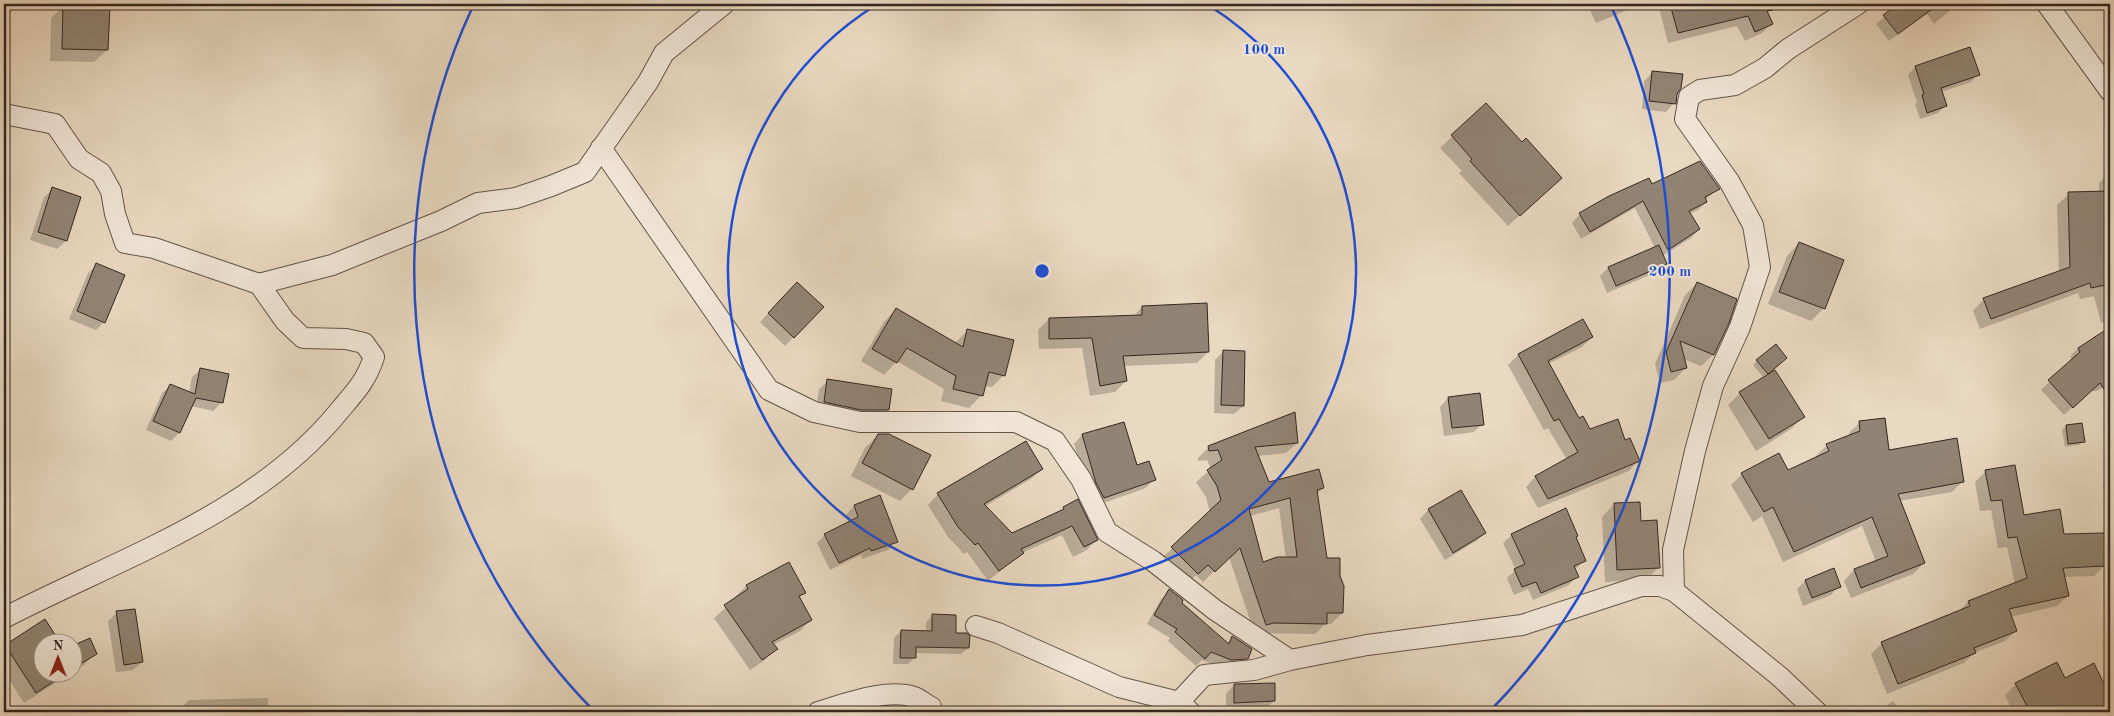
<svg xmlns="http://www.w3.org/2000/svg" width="2114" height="716" viewBox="0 0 2114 716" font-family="'Old Standard TT',serif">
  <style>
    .shadow { fill: #0003; fill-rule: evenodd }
    .building { fill: #928474; stroke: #342721; fill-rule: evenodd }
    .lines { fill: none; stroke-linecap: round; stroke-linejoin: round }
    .minor-casing { stroke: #615449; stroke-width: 22 }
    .minor { stroke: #f1e6d7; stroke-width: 20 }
    .ring { fill: none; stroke: #1d4ed8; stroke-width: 2.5 }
    .centre { fill: #1d4ed8; stroke: #f1e6d7; stroke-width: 2.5 }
    .ring-label { font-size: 15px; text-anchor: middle; font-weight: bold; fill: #1d4ed8; stroke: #f1e6d7; stroke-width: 4; stroke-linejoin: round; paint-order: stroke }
  </style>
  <rect width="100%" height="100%" fill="#e9d9c1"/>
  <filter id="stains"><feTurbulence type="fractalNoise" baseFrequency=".004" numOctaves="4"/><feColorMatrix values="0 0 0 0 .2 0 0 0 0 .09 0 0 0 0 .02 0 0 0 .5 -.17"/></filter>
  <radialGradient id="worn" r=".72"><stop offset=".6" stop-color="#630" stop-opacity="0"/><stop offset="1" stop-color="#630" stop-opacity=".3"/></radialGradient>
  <!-- shadow -->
  <g class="shadow">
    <path d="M691,4H706L701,7Z"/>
    <path d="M1587,4H1642L1596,23Z"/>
    <path d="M1658,4H1762L1772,23L1762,33L1745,41L1737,26L1668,43Z"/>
    <path d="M1785,4H1805L1785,6Z"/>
    <path d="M1900,4H1958L1934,24L1927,14L1889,41L1876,24Z"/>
    <path d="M64,6L107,50L94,62L50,61L51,18Z"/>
    <path d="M1969,48L1978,74L1971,82L1941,92L1945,106L1938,113L1920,119L1915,104L1917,102L1908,75L1915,67Z"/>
    <path d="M1653,72L1676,94L1674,103L1666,112L1642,109L1644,81Z"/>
    <path d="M1486,105L1549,189L1508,226L1459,173L1462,171L1440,148Z"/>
    <path d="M2110,172V321L2101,323L2094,296L2080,299L2078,293L1980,329L1973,311L1984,299L2059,272L2057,205L2069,194L2099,192V183Z"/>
    <path d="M1651,186L1718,189L1705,200L1706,202L1698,210L1689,214L1699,229L1691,238L1662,256L1666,264L1657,272L1607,293L1600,276L1608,268L1655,248L1635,208L1581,239L1572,223L1580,214Z"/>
    <path d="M53,189L66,241L57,249L30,240L44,197Z"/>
    <path d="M1799,243L1843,260L1823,309L1811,321L1768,304L1787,256Z"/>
    <path d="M97,265L104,322L96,330L69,319L88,273Z"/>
    <path d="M1697,283L1728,322L1713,355L1701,366L1683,359L1686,368L1674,380L1660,383L1655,364L1685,295Z"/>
    <path d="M789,291L822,307L785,346L760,322Z"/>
    <path d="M1142,307L1208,352L1197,363L1124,366L1126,381L1115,392L1090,396L1082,348L1039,349L1038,330L1049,319L1133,317Z"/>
    <path d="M896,309L955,343L968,330L1004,375L992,387L984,386L982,395L969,408L941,401L944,389L897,361L884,375L861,361L884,322Z"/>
    <path d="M1583,321L1592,337L1582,347L1548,364L1578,420L1590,430L1625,441L1638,461L1629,471L1538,508L1526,487L1535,477L1567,460L1548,428L1544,430L1508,365L1518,355Z"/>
    <path d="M2100,335L2110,352V383L2097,391H2091L2064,415L2041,390L2072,360L2070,357L2078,348Z"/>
    <path d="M1224,351L1243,406L1234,414L1214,413L1215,360Z"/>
    <path d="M1757,361L1782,362L1764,376L1803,417L1791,429L1756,451L1728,405L1740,393L1764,378L1753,365Z"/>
    <path d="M201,369L222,402L213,411L191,406L179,433L171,441L146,430L162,393L171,385L189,393L192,377Z"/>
    <path d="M828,381L888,410L880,418L816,410L819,389Z"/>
    <path d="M1448,398L1482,424L1474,432L1444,436L1440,407Z"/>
    <path d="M1884,420L1888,451L1963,481L1952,492L1899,501L1924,563L1913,574L1851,598L1844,581L1854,570L1876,562L1862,526L1783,562L1762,516L1753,522L1731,485L1742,474L1778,454L1788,472L1817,458L1816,456L1827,445L1849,436V433L1859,423Z"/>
    <path d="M1123,423L1136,467L1154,479L1146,488L1095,506L1088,492L1074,444L1082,435Z"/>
    <path d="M2066,426L2083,441L2079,445L2065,447L2062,430Z"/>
    <path d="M878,435L912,489L900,501L851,476L865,448Z"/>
    <path d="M1297,443L1286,453L1257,456L1268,484L1323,488L1316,495L1326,559L1339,576L1342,613L1331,624H1325L1315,634L1262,633L1255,635L1229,557L1203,582L1196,575L1187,584L1162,558L1210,512L1206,497L1196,482L1211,469L1207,460L1198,461V458L1209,447ZM1279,508L1286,559L1262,563L1250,516Z"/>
    <path d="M1042,469L1031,479L984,507L1012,534L1059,512L1077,501L1097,539L1087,550L1073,557L1062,535L1022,553L988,581L967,552L964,554L948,537L928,505L938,494Z"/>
    <path d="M1986,471L2023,517L2063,536L2105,565L2094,576L2063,577L2068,596L2057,606L2010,617L2016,631L2005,641L1974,653L1964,663L1887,694L1871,654L1882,643L1958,612L1968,602L2015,584L2007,547L1998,548L1991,510L1980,511L1975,482Z"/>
    <path d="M2110,475V507L2103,486Z"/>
    <path d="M1460,492L1485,533L1476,541L1445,560L1420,519L1428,510Z"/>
    <path d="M1614,504L1658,568L1646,580L1605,582L1602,517Z"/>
    <path d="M854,506L896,541L888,550L862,559L861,555L830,570L817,543L825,535L849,523L846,515Z"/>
    <path d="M1512,535L1575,537L1585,560L1574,570L1577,576L1569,585L1533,600L1528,589L1514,595L1507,578L1516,570L1503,543Z"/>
    <path d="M789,563L804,592L799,598L811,620L800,631L773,645L776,649L765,660L750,670L714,618L736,599L735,597L746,586Z"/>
    <path d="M1805,581L1839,586L1831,595L1803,606L1797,589Z"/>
    <path d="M1170,591L1180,603L1226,644L1232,638L1247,658L1239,666L1222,668L1202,660L1196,666L1168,641L1170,638L1147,624L1161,599Z"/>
    <path d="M117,613L142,662L133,670L116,672L108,621Z"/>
    <path d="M933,615L968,648L961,654L915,653L914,658L908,664H893L894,638L901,631L926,632V622Z"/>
    <path d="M45,621L42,674H70L24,703L4,672V648Z"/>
    <path d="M2110,622V646L2105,627Z"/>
    <path d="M72,647L95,653L84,665L72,672Z"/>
    <path d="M2064,679L2103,684L2110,680V712H2013L2005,695L2016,684Z"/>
    <path d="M1234,685L1274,701L1265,709L1226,710V694Z"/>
    <path d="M268,698V712H177L189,700Z"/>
    <path d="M1893,701L1902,712H1878Z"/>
    <path d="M1328,710L1366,712H1326Z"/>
  </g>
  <!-- building -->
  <g class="building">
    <path d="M63,4L110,6L108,50L62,49Z"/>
    <path d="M1670,4H1772L1773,10L1767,11L1773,24L1755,32L1748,16L1678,33Z"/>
    <path d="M1898,4H1939L1898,34L1883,15Z"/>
    <path d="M1970,47L1980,75L1941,88L1947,106L1927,113L1922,95L1924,94L1915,66Z"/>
    <path d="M1652,71L1683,74L1681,88L1677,94L1676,104L1649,101Z"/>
    <path d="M1486,103L1522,142L1526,138L1562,178L1520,216L1470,161L1472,159L1451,135Z"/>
    <path d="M1700,161L1720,189L1705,197L1707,202L1689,211L1700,229L1668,250L1643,201L1590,232L1579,213L1609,196L1649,178L1652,184Z"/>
    <path d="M52,187L81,197L67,241L38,232Z"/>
    <path d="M2110,191V284L2091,288L2090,283L1991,319L1983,298L2070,267L2068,192Z"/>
    <path d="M1799,242L1844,260L1825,309L1779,292Z"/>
    <path d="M1659,245L1667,264L1616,286L1608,267Z"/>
    <path d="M96,263L125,275L105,323L77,311Z"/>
    <path d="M797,282L824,307L794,338L768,313Z"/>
    <path d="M1697,282L1737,299L1729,323L1714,355L1680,341L1687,368L1671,372L1666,352Z"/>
    <path d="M1207,303L1209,352L1123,356L1127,381L1100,386L1092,338L1049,339V318L1142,315V306Z"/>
    <path d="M896,308L963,347L967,329L1014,340L1005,376L989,372L983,396L953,389L956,376L907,348L897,363L872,349Z"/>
    <path d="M1583,319L1593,337L1548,361L1579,418L1583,416L1590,429L1618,419L1625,440L1630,438L1640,461L1548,499L1535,476L1578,452L1559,419L1554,421L1518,354Z"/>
    <path d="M2110,327V399L2100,383L2073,408L2048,380L2080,352L2078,348Z"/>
    <path d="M1776,344L1787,358L1768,374L1756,360Z"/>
    <path d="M1223,350L1245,351L1244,406L1221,405Z"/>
    <path d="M200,368L229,374L223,403L196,398L180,433L153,421L170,384L195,394Z"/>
    <path d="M1775,370L1805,417L1769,439L1739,392Z"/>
    <path d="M827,379L892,389L889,410H861L824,402Z"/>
    <path d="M1480,393L1484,425L1452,428L1448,397Z"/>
    <path d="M1295,412L1298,443L1255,447L1269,482L1319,469L1324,488L1317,490L1327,558H1340V576L1344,586L1343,613H1327V624L1274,623L1266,625L1240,548L1215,572L1208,565L1198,574L1171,547L1221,500L1217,486L1207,470L1222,460L1218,450L1209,451L1208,446ZM1290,498L1297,557H1277L1263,562L1249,509Z"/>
    <path d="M1885,418L1889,450L1957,438L1964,482L1898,494L1925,563L1861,588L1854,569L1888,556L1872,517L1794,552L1773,507L1764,512L1741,473L1779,453L1788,470L1829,451L1826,444L1860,431L1859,421Z"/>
    <path d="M1124,422L1137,465L1149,461L1156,480L1104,498L1096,483L1082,434Z"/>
    <path d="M2082,423L2085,442L2068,444L2066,425Z"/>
    <path d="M878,434H889L931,455L913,490L862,463Z"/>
    <path d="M1026,441L1043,469L984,504L1012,533L1064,509L1063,507L1078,499L1098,540L1084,547L1072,526L1021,549L1024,553L999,571L978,543L975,545L958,527L937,493Z"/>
    <path d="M2015,465L2024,515L2060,509L2064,534L2105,533L2106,566L2063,568L2069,596L2009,609L2017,631L1974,648L1976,653L1898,684L1881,642L1970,606L1968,601L2027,578L2017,537L2008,538L2002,500L1991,501L1985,470Z"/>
    <path d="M1461,490L1486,533L1453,553L1428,509Z"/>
    <path d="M880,495L898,542L871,551L870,548L839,563L824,534L858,517L854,505Z"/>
    <path d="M1640,502L1641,521L1657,520L1660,568L1617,570L1614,503Z"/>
    <path d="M1566,508L1578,536L1576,537L1586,561L1574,566L1579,577L1541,593L1536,582L1522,587L1514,569L1525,564L1511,534Z"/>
    <path d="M789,562L806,593L799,596L812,620L772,642L778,649L762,660L724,605L748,589L746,585Z"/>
    <path d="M1834,568L1841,587L1812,598L1805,580Z"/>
    <path d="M1169,589L1183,600L1182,603L1229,644L1232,636L1252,649L1248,659L1231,660L1211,652L1205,659L1175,632L1177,629L1154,615Z"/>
    <path d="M135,609L143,662L124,665L116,611Z"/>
    <path d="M932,614L956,615V633H967L970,636L969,648L916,647V658H900L901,630L932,631Z"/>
    <path d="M45,619L61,644H42V674H65L36,693L5,645Z"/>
    <path d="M90,638L97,654L72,669V646Z"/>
    <path d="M2057,662L2065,678L2094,663L2103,682L2110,678V712H2030L2015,683Z"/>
    <path d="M1275,683V701L1234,703V684Z"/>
  </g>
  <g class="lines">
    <!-- minor casing -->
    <g class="minor-casing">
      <g id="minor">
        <path d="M2047,4L2110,91"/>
        <path d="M4,114L55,124L79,159L101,173L111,191L115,214L125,243L154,248L259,284L285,321L303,338L346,339L364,343L374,357C366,381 356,391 340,410C255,515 119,558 4,618"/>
        <path d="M601,148L769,390L814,412L860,422H1016L1055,441L1081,479L1107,532L1153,561L1215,610L1290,660"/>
        <path d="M259,284L332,265L441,221L478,203L516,198L551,186L585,172L648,82L664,53L724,4"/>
        <path d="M1674,591L1673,550L1695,451L1713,386L1740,327L1760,267L1753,225L1729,181L1685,119L1689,97L1700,90L1735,85L1765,68L1788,49L1858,4"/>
        <path d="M976,626L998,633L1119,687L1179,702L1190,712"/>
        <path d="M1179,702L1204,675L1254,670L1290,660L1367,645L1522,625L1641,586H1660L1674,591L1779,676L1817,712"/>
        <path d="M818,712C845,704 887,688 914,697C920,699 925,704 931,707V712"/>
      </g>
    </g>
    <!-- minor -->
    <use href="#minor" class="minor"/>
  </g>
  <!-- distance rings -->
  <g class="ring">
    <path d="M1208 5A314 314 0 1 1 876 5"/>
    <path d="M594 711A628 628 0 0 1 473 6M1611 6A628 628 0 0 1 1490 711"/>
  </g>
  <circle cx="1042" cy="271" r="8" class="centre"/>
  <g class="ring-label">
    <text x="1264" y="54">100 m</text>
    <text x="1670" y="276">200 m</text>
  </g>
  <!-- margin -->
  <rect width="2114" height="716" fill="none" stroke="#e9d9c1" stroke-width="20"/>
  <rect x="5" y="5" width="2104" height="706" fill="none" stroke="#342721" stroke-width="2.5"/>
  <rect x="10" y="10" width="2094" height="696" fill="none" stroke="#342721"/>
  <!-- north arrow -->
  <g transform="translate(58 658)"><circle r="24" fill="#f1e6d7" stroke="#a59a8e"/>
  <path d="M0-4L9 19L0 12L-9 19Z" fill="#8f2418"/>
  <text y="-8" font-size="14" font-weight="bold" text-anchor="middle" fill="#342721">N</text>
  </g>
  <rect width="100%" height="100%" filter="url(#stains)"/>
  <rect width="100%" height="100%" fill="url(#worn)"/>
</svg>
